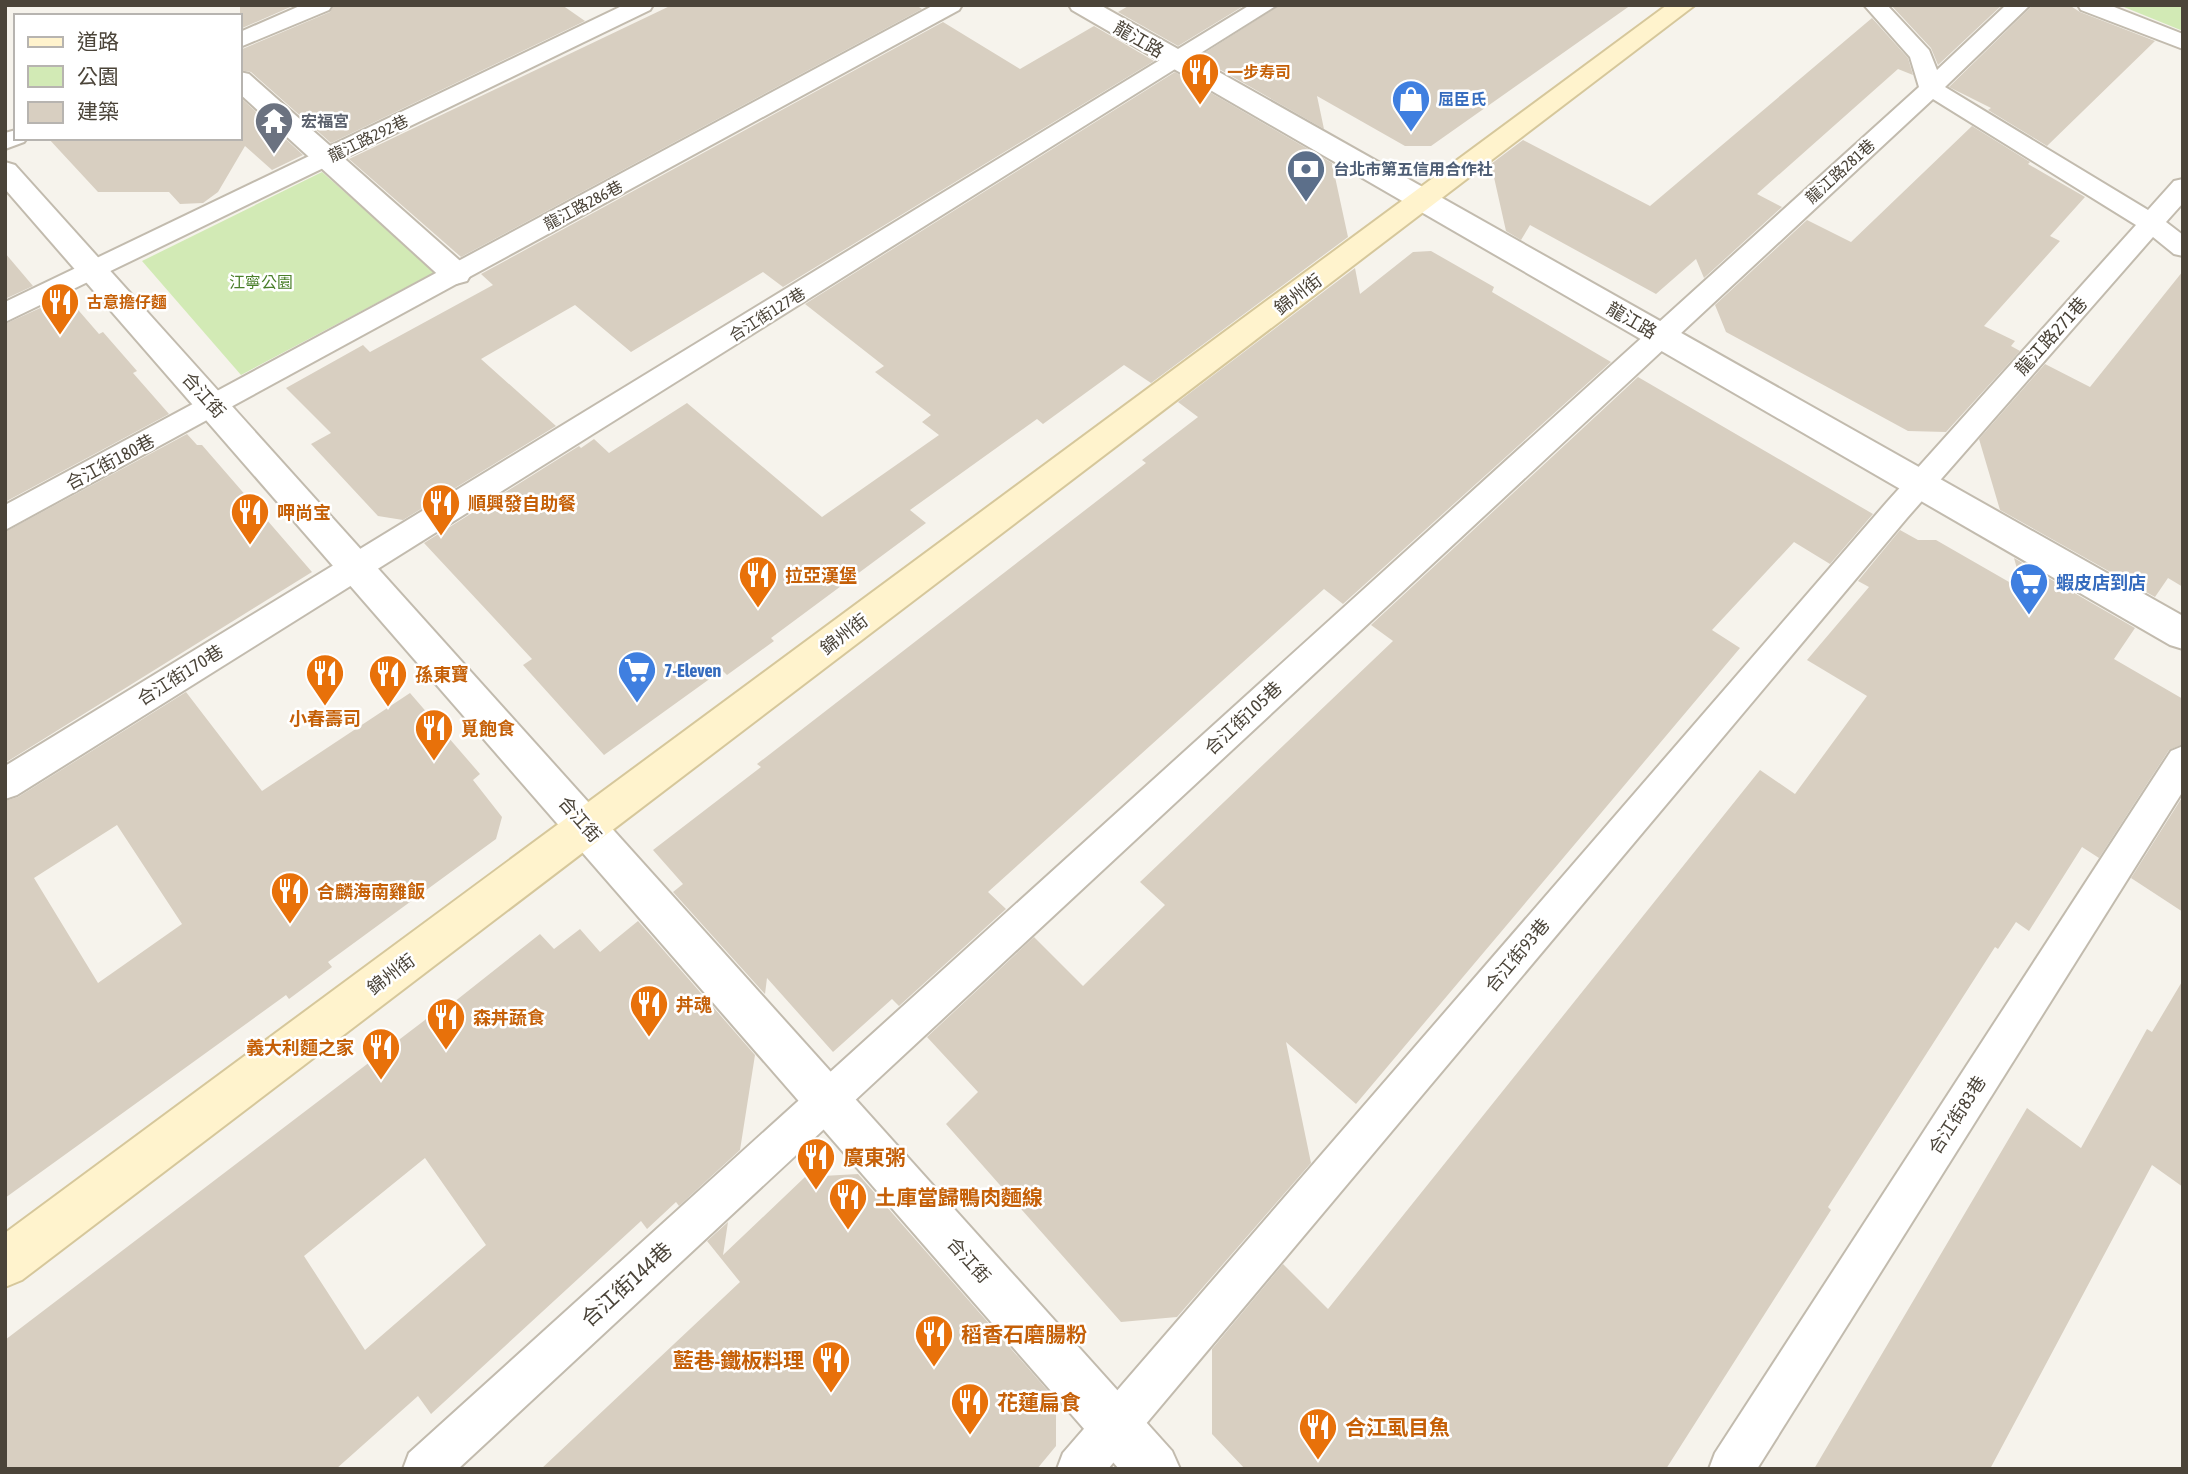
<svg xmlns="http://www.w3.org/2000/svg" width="2188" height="1474" viewBox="0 0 2188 1474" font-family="'Asap Condensed','Noto Sans TC',sans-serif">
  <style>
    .green { fill: #d2eab5 }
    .building { fill: #d8cfc1; fill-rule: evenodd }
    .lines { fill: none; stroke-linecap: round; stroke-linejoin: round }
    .lane-casing { stroke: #c2bbae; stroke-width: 4 }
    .street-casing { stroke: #c2bbae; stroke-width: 4 }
    .secondary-casing { stroke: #d6c79b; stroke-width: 4 }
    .lane { fill: #fff; fill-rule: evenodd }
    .street { fill: #fff; fill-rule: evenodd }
    .secondary { fill: #fff3cd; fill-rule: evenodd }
    .labels { text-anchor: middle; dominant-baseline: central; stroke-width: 5; stroke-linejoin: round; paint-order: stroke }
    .far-food-label { font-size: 16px; font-weight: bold; fill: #c56008; stroke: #fff; text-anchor: start }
    .far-shop-label { font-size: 16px; font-weight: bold; fill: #366cbe; stroke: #fff; text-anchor: start }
    .far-worship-label { font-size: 16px; font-weight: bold; fill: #5b616d; stroke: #fff; text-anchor: start }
    .far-street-label { font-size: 16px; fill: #4b4439; stroke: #fff }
    .far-service-label { font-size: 16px; font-weight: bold; fill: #4e5e75; stroke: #fff; text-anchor: start }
    .far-park-label { font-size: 16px; fill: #4a7f2a; stroke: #fff }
    .street-label { font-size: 18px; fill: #4b4439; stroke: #fff }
    .food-label { font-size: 18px; font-weight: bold; fill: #c56008; stroke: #fff; text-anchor: start }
    .shop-label { font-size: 18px; font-weight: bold; fill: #366cbe; stroke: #fff; text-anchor: start }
    .near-food-label { font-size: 21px; font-weight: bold; fill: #c56008; stroke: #fff; text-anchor: start }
    .near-street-label { font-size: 21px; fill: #4b4439; stroke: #fff }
  </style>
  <rect width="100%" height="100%" fill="#f6f3ec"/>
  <!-- green -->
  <g class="green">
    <path d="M2119,5H2183V31Z"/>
    <path d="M322,172L435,272L241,375L142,261Z"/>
  </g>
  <!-- building -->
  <g class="building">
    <path d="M240,5H295L240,29Z"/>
    <path d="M334,5H562L585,21L331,143L251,72L240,70V50L330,12Z"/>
    <path d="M672,5H916L922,9L461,257L349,159Z"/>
    <path d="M1130,5H1245L1178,46L1118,12Z"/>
    <path d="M1280,5H1631L1431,146H1405L1317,96L1324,129L1198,57Z"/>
    <path d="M1891,5H2002L1938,65L1931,48Z"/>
    <path d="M2033,5H2069L2080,12L2155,41L2047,146L1988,110L1991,108L1949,87Z"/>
    <path d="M1872,18L1908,58L1913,75L1898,69L1757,194L1782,207L1704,278L1696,259L1656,294L1530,225L1521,240L1506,231L1491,164L1523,140L1650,206Z"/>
    <path d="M943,22L1020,69L1094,26L1154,61L783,287L763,272L631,352L575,305L481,359L556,426L403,520L378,516L311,444L331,433L286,388L363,345L370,352L493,285L481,274Z"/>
    <path d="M1175,72L1332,163L1348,237L1151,383L1124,365L1043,424L1037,419L910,510L926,523L771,638L774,641L727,675L722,670L604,755L523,665L532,659L424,543L579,446L581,448L594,439L609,453L687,403L822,517L939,435L922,422L931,415L875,372L884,366L805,304Z"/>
    <path d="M240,97L303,155L272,170L245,146L218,192L203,203L180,204L169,192H98L48,138H240Z"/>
    <path d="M1972,126L2030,162L2028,164L2085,197L2050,236L2060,241L1984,326L2015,341L2011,346L2020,351L1946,432L1908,431L1726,332L1715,305L1807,220L1851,242Z"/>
    <path d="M1431,251L1494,287L1492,292L1611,362L1343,604L1324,589L988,892L1006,909L899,1006L892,999L833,1052L767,978L765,994L673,892L683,884L653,850L761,767L757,764L1146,463L1142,460L1198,417L1178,402L1355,268L1360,294L1413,252Z"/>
    <path d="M5,253L33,286L5,299Z"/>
    <path d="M2183,271V587L2168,578L2155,597L2000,510L1979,439L2045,364L2090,387Z"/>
    <path d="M49,304L56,313L73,304L99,334L103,332L137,371L133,373L169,414L5,502V324Z"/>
    <path d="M1638,377L1873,514L1830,564L1794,542L1712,630L1740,648L1356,1104L1286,1042L1311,1163L1177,1317L1121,1322L946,1124L978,1092L927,1037L1034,937L1083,986L1165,905L1140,882L1393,641L1371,625Z"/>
    <path d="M187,434L197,445H202L312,572L5,763V532Z"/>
    <path d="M1900,530L1918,540H1936L2023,590L2014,558L2135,628L2114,659L2183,699V744L2169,750L2099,858L2082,847L2029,931L2016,922L1998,949L1995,947L1828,1207L1831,1210L1666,1469H1245L1212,1434V1349L1283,1264L1328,1309L1760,770L1795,794L1867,696L1807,660L1869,587L1858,581Z"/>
    <path d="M186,692L262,791L410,693L480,774L473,780L502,817L496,839L328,962L332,967L289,999L286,995L5,1198V801L18,797ZM117,825L182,924L98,983L34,878Z"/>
    <path d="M2183,796V912L2131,878Z"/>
    <path d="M638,921L755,1055L740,1150L679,1206L676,1202L647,1229L641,1221L431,1414L418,1396L336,1469H5V1340L442,1007L444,1010L540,934L554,949L580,929L600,952ZM425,1158L486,1245L365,1350L304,1256Z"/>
    <path d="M2183,980V1187L2152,1165L1990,1469H1814L2027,1108L2081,1148L2147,1029L2152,1032Z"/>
    <path d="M858,1174L1056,1400V1446L1037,1469H541L740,1282L707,1241L728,1222L723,1255L805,1177Z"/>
  </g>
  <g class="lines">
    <!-- lane casing -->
    <g class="lane-casing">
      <g id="lane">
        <path d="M302,5H332L329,10L240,47V32Z"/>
        <path d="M624,5H653L650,10L5,322V302Z"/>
        <path d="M934,5H962L959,10L5,530V505Z"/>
        <path d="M1250,5H1277L17,795L5,799V766Z"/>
        <path d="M1864,5H1887L1929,50L1937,70L2006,5H2030L1945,87L2148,210L2174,181L2183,179V203L2166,222L2183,235V256L2174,254L2153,237L1907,518L1108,1469H1057L1063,1453L1887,502L2136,225L1933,99L458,1469H403L409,1453L1919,87L1910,57Z"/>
        <path d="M2078,5H2109L2183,34V49L2081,10Z"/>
        <path d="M16,130V138H27L24,142L5,149V133Z"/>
        <path d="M2183,746V791L1757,1469H1709L1715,1453L2171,751Z"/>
      </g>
    </g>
    <!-- street casing -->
    <g class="street-casing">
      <g id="street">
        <path d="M1069,5H1100L2183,616V649L2170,645L1072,10Z"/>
        <path d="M240,72L249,74L467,267L471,274L467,281L456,284L445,281L240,94Z"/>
        <path d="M5,162L15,165L1172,1451L1180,1469H1119L5,189Z"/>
      </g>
    </g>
    <!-- secondary casing -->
    <g class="secondary-casing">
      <path id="secondary" d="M1667,5H1695L22,1280L5,1287V1233Z"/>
    </g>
    <!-- lane -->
    <use href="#lane" class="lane"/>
    <!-- street -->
    <use href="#street" class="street"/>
    <!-- secondary -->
    <use href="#secondary" class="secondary"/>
  </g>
  <!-- icons -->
  <defs>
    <g id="restaurant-pin" transform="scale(2.0125)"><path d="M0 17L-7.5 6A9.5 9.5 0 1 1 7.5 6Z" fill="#e8710a" stroke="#fff"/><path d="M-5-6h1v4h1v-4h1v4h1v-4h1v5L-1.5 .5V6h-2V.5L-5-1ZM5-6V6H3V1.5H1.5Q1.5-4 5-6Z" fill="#fff"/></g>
    <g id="shop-pin" transform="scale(2.0125)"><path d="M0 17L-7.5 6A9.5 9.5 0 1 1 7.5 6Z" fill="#3f7fe0" stroke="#fff"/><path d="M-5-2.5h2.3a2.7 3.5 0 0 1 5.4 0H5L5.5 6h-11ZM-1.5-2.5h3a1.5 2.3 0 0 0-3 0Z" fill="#fff"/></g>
    <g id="temple-pin" transform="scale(2.0125)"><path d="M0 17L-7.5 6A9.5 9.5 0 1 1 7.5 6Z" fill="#6b7280" stroke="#fff"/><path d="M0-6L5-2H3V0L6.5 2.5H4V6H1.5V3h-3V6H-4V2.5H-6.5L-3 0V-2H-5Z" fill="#fff"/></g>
    <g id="bank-pin" transform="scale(2.0125)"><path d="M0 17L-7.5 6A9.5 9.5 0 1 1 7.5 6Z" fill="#5c6f8a" stroke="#fff"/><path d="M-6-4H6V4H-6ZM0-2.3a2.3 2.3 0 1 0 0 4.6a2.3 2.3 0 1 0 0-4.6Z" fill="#fff"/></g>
    <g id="supermarket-pin" transform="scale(2.0125)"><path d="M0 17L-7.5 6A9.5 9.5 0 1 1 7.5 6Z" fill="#3f7fe0" stroke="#fff"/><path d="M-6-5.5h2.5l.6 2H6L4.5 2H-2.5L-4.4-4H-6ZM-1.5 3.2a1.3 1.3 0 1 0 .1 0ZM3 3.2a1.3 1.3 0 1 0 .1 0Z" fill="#fff"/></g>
  </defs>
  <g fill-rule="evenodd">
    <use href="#restaurant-pin" x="1200" y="72"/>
    <use href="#shop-pin" x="1411" y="99"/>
    <use href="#temple-pin" x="274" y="121"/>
    <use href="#bank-pin" x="1306" y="169"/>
    <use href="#restaurant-pin" x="60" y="302"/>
    <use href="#restaurant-pin" x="441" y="503"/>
    <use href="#restaurant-pin" x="250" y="512"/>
    <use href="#restaurant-pin" x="758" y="575"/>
    <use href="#supermarket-pin" x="2029" y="582"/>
    <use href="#supermarket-pin" x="637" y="670"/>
    <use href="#restaurant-pin" x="325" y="673"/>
    <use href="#restaurant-pin" x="388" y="674"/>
    <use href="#restaurant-pin" x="434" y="728"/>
    <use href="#restaurant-pin" x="290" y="891"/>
    <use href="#restaurant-pin" x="649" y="1004"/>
    <use href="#restaurant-pin" x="446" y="1017"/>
    <use href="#restaurant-pin" x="381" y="1047"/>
    <use href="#restaurant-pin" x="816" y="1157"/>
    <use href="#restaurant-pin" x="848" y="1197"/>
    <use href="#restaurant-pin" x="934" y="1334"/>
    <use href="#restaurant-pin" x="831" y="1360"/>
    <use href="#restaurant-pin" x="970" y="1402"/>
    <use href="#restaurant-pin" x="1318" y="1427"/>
  </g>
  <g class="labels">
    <!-- far-food labels -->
    <g class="far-food-label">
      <text x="1227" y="72">一步寿司</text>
      <text x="87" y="302">古意擔仔麵</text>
    </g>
    <!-- far-shop labels -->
    <g class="far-shop-label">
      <text x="1438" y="99">屈臣氏</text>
    </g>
    <!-- far-worship labels -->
    <g class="far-worship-label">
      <text x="301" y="121">宏福宮</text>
    </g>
    <!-- far-street labels -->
    <g class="far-street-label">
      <text transform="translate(368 138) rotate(-26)">龍江路292巷</text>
      <text transform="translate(1840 171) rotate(-42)">龍江路281巷</text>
      <text transform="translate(583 205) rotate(-28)">龍江路286巷</text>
      <text transform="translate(767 314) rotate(-32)">合江街127巷</text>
    </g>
    <!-- far-service labels -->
    <g class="far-service-label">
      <text x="1333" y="169">台北市第五信用合作社</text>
    </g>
    <!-- far-park labels -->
    <g class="far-park-label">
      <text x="261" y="282">江寧公園</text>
    </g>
    <!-- street labels -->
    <g class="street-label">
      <text transform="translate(1139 39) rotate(30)">龍江路</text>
      <text transform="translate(1298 294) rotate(-37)">錦州街</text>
      <text transform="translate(1632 320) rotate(30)">龍江路</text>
      <text transform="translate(2051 336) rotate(-48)">龍江路271巷</text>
      <text transform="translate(204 395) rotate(48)">合江街</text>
      <text transform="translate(110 462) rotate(-28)">合江街180巷</text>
      <text transform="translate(844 634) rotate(-37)">錦州街</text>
      <text transform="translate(180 675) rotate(-32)">合江街170巷</text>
      <text transform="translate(1243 718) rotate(-43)">合江街105巷</text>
      <text transform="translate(580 819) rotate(49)">合江街</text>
      <text transform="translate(1517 955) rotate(-50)">合江街93巷</text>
      <text transform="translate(391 974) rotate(-37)">錦州街</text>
      <text transform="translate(1957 1115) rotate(-57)">合江街83巷</text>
      <text transform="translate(969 1260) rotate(48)">合江街</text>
    </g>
    <!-- food labels -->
    <g class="food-label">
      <text x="468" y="503">順興發自助餐</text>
      <text x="277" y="512">呷尚宝</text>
      <text x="785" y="575">拉亞漢堡</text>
      <text x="415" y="674">孫東寶</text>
      <text x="325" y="718" text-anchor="middle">小春壽司</text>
      <text x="461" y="728">覓飽食</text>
      <text x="317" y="891">合麟海南雞飯</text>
      <text x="676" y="1004">丼魂</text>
      <text x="473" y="1017">森丼蔬食</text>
      <text x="354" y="1047" text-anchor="end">義大利麵之家</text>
    </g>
    <!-- shop labels -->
    <g class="shop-label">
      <text x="2056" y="582">蝦皮店到店</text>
      <text x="664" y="670">7-Eleven</text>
    </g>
    <!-- near-food labels -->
    <g class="near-food-label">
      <text x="843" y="1157">廣東粥</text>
      <text x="875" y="1197">土庫當歸鴨肉麵線</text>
      <text x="961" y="1334">稻香石磨腸粉</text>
      <text x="804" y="1360" text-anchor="end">藍巷-鐵板料理</text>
      <text x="997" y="1402">花蓮扁食</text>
      <text x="1345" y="1427">合江虱目魚</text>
    </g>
    <!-- near-street labels -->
    <g class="near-street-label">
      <text transform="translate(626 1284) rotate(-42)">合江街144巷</text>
    </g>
  </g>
  <!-- border -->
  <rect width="2188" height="1474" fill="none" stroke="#4b4439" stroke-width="14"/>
  <!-- legend -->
  <rect x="14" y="14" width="228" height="126" fill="#ffffff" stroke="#b7b4b0" stroke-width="2"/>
  <rect x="28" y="37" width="35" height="10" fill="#fff3cd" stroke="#b7b4b0" stroke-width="2"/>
  <text x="77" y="49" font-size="21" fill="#4b4439">道路</text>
  <rect x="28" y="66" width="35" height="21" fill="#d2eab5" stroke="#b7b4b0" stroke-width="2"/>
  <text x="77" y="84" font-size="21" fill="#4b4439">公園</text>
  <rect x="28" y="102" width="35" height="21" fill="#d8cfc1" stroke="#b7b4b0" stroke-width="2"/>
  <text x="77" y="119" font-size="21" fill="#4b4439">建築</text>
</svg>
